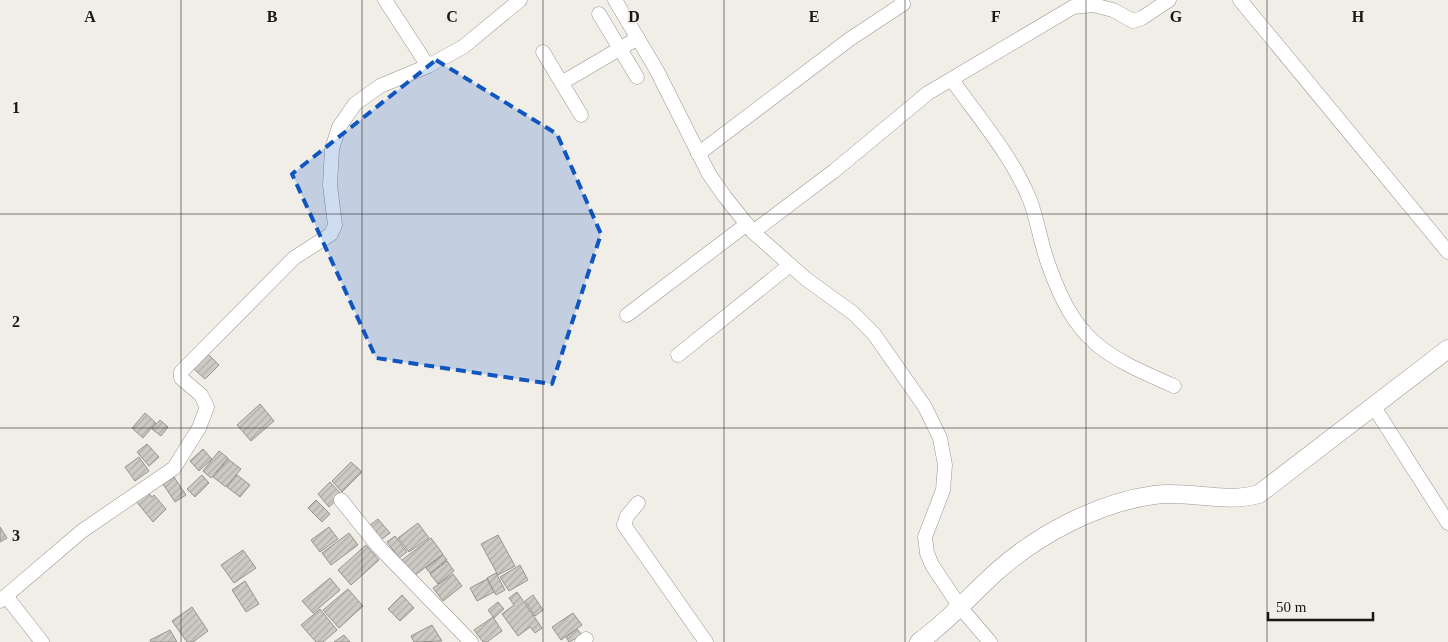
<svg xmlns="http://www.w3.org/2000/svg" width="1448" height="642" viewBox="0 0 1448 642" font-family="'Times New Roman',serif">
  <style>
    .building { fill: url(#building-hatch); stroke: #97948e }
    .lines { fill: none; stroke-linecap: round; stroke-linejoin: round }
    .minor-casing { stroke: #999590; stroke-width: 15 }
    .tertiary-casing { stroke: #999590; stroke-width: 19 }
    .minor { stroke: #fff; stroke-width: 14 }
    .tertiary { stroke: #fff; stroke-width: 18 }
    .marked { fill: #1056c1; fill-opacity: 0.2; stroke: #1056c1; stroke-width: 4; stroke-dasharray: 10 6; stroke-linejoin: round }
    .grid { fill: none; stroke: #181715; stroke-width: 1; stroke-opacity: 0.55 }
    .grid-label { font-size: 16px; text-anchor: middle; font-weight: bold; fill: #181715; stroke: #f1eee8; stroke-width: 4; stroke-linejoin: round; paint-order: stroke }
  </style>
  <defs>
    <pattern id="building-hatch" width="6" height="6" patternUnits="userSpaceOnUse" patternTransform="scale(1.25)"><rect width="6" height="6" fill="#cdcac4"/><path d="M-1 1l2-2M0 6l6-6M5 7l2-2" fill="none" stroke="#afada8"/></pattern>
  </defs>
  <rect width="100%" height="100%" fill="#f1eee8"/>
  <!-- building -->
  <g class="building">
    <path d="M208,354L219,365L205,379L194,369Z"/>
    <path d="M260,404L274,421L251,441L237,425Z"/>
    <path d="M145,413L156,423L143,438L132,428Z"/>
    <path d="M160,420L168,427L161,436L152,429Z"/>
    <path d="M147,444L159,457L149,466L137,452Z"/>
    <path d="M203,449L212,459L199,471L190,461Z"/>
    <path d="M219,451L228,458L211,478L203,471Z"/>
    <path d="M139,457L149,471L135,481L125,467Z"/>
    <path d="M228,459L241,469L226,487L213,477Z"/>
    <path d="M351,462L362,472L342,492L332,481Z"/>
    <path d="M202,475L209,483L195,497L187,489Z"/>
    <path d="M237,475L250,485L240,497L227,487Z"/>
    <path d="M174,477L186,495L175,502L163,484Z"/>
    <path d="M330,482L342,495L329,507L318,494Z"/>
    <path d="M146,490L152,497L154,495L166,509L153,522L135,500Z"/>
    <path d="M316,500L330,514L322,522L308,508Z"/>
    <path d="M378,519L390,533L378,542L366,528Z"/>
    <path d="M418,523L429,538L409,552L398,538Z"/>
    <path d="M0,527L7,538L0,542Z"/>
    <path d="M329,527L338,539L320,552L311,540Z"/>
    <path d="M349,533L358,545L331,565L322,553Z"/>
    <path d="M498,535L515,566L498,575L481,544Z"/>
    <path d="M395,536L407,552L399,558L387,542Z"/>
    <path d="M431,538L443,554L414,576L402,560Z"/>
    <path d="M366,545L379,560L351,585L338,570Z"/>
    <path d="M243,550L256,568L234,583L221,565Z"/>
    <path d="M443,555L447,560L430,573L426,568Z"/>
    <path d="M447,561L454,571L438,584L430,574Z"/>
    <path d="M520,565L528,580L509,591L500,577Z"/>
    <path d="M496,573L505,590L496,595L487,578Z"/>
    <path d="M453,574L462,586L443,601L433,588Z"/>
    <path d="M330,578L340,590L313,613L302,601Z"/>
    <path d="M487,579L494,592L477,601L470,588Z"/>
    <path d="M245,581L259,604L246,612L232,590Z"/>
    <path d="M348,589L363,606L339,628L323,610Z"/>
    <path d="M517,592L542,628L535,633L530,627L518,636L502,614L514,605L509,598Z"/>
    <path d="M402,595L414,608L400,621L388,609Z"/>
    <path d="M533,595L543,610L535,616L525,601Z"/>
    <path d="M498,602L504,609L494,618L488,610Z"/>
    <path d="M192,607L208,631L193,642H187L172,621Z"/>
    <path d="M320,609L337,630L323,642H316L301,625Z"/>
    <path d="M573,613L582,625L561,640L552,627Z"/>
    <path d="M493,617L502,631L487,642H483L474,630Z"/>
    <path d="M432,625L442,641L414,642L411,636Z"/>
    <path d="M577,629L582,635L569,642L566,637Z"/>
    <path d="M170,630L177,642H151L150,640Z"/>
    <path d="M344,635L350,642H334Z"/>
  </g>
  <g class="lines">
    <!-- minor casing -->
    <g class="minor-casing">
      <g id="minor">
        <path d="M385,0L428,66"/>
        <path d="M615,0L656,69L709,174L725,197L753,232L806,279L853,313L874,334L925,407L940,438L945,465L943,490L925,537L927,553L932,565L960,607L990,642"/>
        <path d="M1240,0L1448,252"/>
        <path d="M599,14L637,77"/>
        <path d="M543,52L581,115"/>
        <path d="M952,80C979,118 1012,156 1030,200C1038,222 1041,245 1049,266C1076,342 1103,355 1174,386"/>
        <path d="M563,82L638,38"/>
        <path d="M698,154L850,39L903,4L902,0"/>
        <path d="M753,232L834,171L928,93L1073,7L1093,5L1113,10L1133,21L1142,18L1169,0"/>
        <path d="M627,315L747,224"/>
        <path d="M678,355L790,265"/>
        <path d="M1374,407L1448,523"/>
        <path d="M341,500L378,546L471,642"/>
        <path d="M638,503L627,516L624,525L706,642"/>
        <path d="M6,596L42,642"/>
        <path d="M0,601L82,531L174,468L199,428L207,407L201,395L181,378V372L294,258L331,234L335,225L330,185L332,149L339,127L355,104L380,86L428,66L463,47L520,0"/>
        <path d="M582,642L586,639"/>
      </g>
    </g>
    <!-- tertiary casing -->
    <g class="tertiary-casing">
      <path id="tertiary" d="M919,642C947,622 970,596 995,573C1037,535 1097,503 1154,495C1189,490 1225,504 1259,494L1448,349"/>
    </g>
    <!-- minor -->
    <use href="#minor" class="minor"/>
    <!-- tertiary -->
    <use href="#tertiary" class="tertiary"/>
  </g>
  <!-- marked area -->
  <path class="marked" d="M436,60L557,134L601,234L552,384L376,358L292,174Z"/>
  <!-- grid -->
  <path class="grid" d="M181,0V642M362,0V642M543,0V642M724,0V642M905,0V642M1086,0V642M1267,0V642M0,214H1448M0,428H1448"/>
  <g class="grid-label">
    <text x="90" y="22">A</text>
    <text x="272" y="22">B</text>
    <text x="452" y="22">C</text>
    <text x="634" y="22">D</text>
    <text x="814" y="22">E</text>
    <text x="996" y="22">F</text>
    <text x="1176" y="22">G</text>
    <text x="1358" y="22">H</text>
    <text x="16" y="113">1</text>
    <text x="16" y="327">2</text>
    <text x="16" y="541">3</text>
  </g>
  <!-- scale -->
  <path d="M1268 612v8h105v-8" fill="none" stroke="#181715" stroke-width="2.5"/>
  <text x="1276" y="612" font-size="15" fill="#181715" stroke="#f1eee8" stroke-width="4" paint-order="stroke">50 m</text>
</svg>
